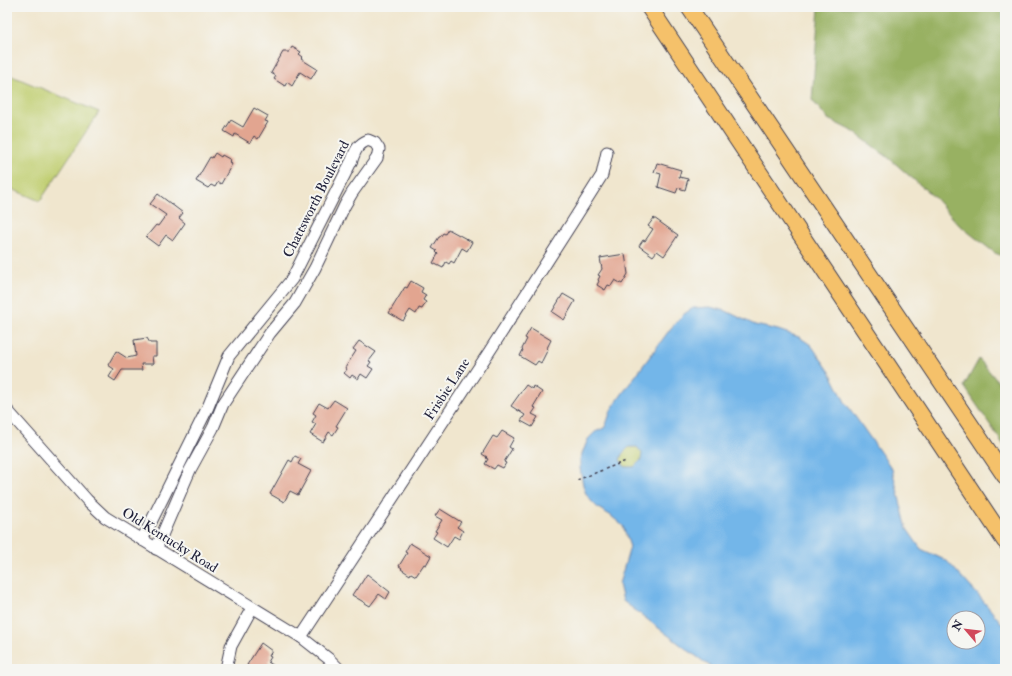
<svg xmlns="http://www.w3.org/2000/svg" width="1012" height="676" viewBox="0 0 1012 676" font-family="'IM FELL Double Pica',serif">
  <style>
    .green { fill: #c0ce70; stroke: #717856 }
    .forest { fill: #98b162; stroke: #5d6a4e }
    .water { fill: #73b6e9; stroke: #4a6c92; fill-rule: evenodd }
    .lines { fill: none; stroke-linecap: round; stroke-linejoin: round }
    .stream { stroke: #73b6e9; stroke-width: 2.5 }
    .building { fill: #e2a590 }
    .minor-casing { stroke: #413f51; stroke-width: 13 }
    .highway-casing { stroke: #413f51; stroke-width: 18 }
    .path { stroke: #413f51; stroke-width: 1.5; stroke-dasharray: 3 3; stroke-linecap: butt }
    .minor { stroke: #fff; stroke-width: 11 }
    .highway { stroke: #f5c16b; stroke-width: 16 }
    .labels { text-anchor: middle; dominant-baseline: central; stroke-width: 4; stroke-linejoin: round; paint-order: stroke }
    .street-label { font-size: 14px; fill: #22223b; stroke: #f6f6f2 }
  </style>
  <rect width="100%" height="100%" fill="#f6f6f2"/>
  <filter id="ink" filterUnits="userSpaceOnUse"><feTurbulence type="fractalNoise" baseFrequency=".025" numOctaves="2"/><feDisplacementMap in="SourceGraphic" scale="8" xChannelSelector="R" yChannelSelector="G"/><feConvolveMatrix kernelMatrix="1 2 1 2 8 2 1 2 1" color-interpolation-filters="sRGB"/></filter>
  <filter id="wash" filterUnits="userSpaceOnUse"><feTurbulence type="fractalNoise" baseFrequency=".012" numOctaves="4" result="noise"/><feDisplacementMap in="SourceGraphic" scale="16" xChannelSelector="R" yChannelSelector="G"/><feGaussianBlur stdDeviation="0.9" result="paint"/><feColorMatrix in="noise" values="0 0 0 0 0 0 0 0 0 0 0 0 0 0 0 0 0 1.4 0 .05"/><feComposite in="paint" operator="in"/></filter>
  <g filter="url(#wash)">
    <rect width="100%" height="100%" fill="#f0e6ce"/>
    <!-- green -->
    <g class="green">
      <path d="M7,74L99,112L40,201L7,187Z"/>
      <path d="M629,447H637L643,453L641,460L634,467H625L620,460L622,454Z"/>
    </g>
    <!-- forest -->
    <g class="forest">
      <path d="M819,7H1002L1005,9V257L995,253L959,225L935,198L890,159L854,132L828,119L812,100Z"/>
      <path d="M979,359L1005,390V447L964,386Z"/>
    </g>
    <!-- water -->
    <path class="water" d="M710,307L726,311L755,325L778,330L799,337L811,345L830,372L845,402L892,469L907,529L921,549L947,561L979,596L1004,626L1005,669H807L804,668L800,669H714L685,648L623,601L619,584L630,547L623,526L610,515L598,508L592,502L586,494L583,485L580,468V459L588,439L595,432L604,428L606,425L611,410L622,394L671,328L684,314L693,308ZM629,447H637L642,453L641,460L634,467H625L620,460L622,454ZM954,618H978V642H954Z"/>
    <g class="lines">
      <!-- stream -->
      <path class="stream" d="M1004,7L1005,41"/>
    </g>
    <g id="blocks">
      <!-- building -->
      <g class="building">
        <path d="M292,47L301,52L299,54L303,57L301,59L317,69L311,79L300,72L292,86L287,82L285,86L274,79L276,76L271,73L283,52H289Z"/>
        <path d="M254,108L268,116L265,121L268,122L258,139L254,136L250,143L235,134L234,137L224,131L231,120L243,127Z"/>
        <path d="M215,153L221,157L222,155L231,160L229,162L232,164L221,184L218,182L215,187L211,185L208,188L196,181L210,157L212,158Z"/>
        <path d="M657,163L681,170L679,177L688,179L685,190L678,188L676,193L658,187L661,174L654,172Z"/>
        <path d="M158,194L183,213L179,218L185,223L173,240L166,235L158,246L146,237L156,225L158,226L166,215L150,204Z"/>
        <path d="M654,218L678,235L664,256L657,251L653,256L639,246L643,240L645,241L653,229L648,226Z"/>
        <path d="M448,229L472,242L467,251L462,248L454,263L451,261L449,264L446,262L443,268L433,263L438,254L436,252L437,251L432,248L439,237H440L443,233L445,234Z"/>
        <path d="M625,254L628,274L622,284L615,280L611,286L608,285L605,290L597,285L599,281L598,280L600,276L598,275L602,269L600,258Z"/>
        <path d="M411,281L423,288L421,292L426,295L423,300L426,302L422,309L419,308L416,314L410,310L403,321L389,313L405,287L407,288Z"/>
        <path d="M563,294L575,301L564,320L552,312Z"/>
        <path d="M531,328L551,340L547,348L548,349L541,363L538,361L535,365L520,356L523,350L522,349L527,339L525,338Z"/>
        <path d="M147,338L150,343H156V356H152L153,364H141L142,370H122L115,381L109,377L114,369L108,365L116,351L127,358L136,356L134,340Z"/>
        <path d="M359,341L376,352L369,361L371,362L368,366L373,369L367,378L361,374L358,379L352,375L350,378L344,373L347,369L345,368L356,351L353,349Z"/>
        <path d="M526,385L532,389L533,386L542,392L533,407L536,408L532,414L538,417L532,427L521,421L525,415L511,406Z"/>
        <path d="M334,400L347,408L336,426L338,427L333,435L329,432L323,442L310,434L316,424L312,422L316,415L313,413L319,403L328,408Z"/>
        <path d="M502,431L514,438L509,447L512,449L504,462L506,463L503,468L497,465L494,469L485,464L488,459L486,458L487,457L482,454L493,436L497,438Z"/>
        <path d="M295,456L301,459L298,464L311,471L298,495L290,491L284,502L270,494L289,460L292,462Z"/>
        <path d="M440,509L461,522L457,527L463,531L459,539L454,536L447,547L433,538L437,532L435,531L442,520L435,516Z"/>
        <path d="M410,543L431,556L426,565L424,564L416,576L411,573L410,575L401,569L402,568L399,566L407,553L405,552Z"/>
        <path d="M367,574L390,592L386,599L379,594L370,606L352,595L356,589L357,590Z"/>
        <path d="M261,643L272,651L269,656L271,657L268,662L279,669H253L247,665Z"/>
      </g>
    </g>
  </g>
  <g filter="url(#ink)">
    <use href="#blocks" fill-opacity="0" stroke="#413f51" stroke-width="1"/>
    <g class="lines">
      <!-- minor casing -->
      <g class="minor-casing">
        <g id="minor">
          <path d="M7,410L87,500L105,517L301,637L329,659L339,669"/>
          <path d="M142,540L208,407L229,356L292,279L352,160C355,151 358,144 368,140L375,143L379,149L377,158L352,193L345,205L315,268L295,303L270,333L223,404L213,428L190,470L156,549"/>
          <path d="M301,637L489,352L573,221L602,175L607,152"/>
          <path d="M226,669L231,646L252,608"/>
        </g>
      </g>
      <!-- highway casing -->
      <g class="highway-casing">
        <g id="highway">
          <path d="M649,7L1005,541"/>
          <path d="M689,7L1005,476"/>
        </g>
      </g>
      <!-- path -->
      <path class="path" d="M577,480L626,461"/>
      <!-- minor -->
      <use href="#minor" class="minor"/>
      <!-- highway -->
      <use href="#highway" class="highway"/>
    </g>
  </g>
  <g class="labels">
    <!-- street labels -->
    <g class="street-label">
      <text transform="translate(316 199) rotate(-63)">Chattsworth Boulevard</text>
      <text transform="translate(447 389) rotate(-57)">Frisbie Lane</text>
      <text transform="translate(170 540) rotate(32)">Old Kentucky Road</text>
    </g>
  </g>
  <!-- margin -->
  <rect width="1012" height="676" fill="none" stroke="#f6f6f2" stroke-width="24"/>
  <!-- north arrow -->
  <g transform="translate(966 630) rotate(298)"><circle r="19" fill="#f6f6f2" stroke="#a1a1a9"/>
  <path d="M0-3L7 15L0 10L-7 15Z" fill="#d1495b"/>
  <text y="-6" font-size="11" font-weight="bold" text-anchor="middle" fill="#22223b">N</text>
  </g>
</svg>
